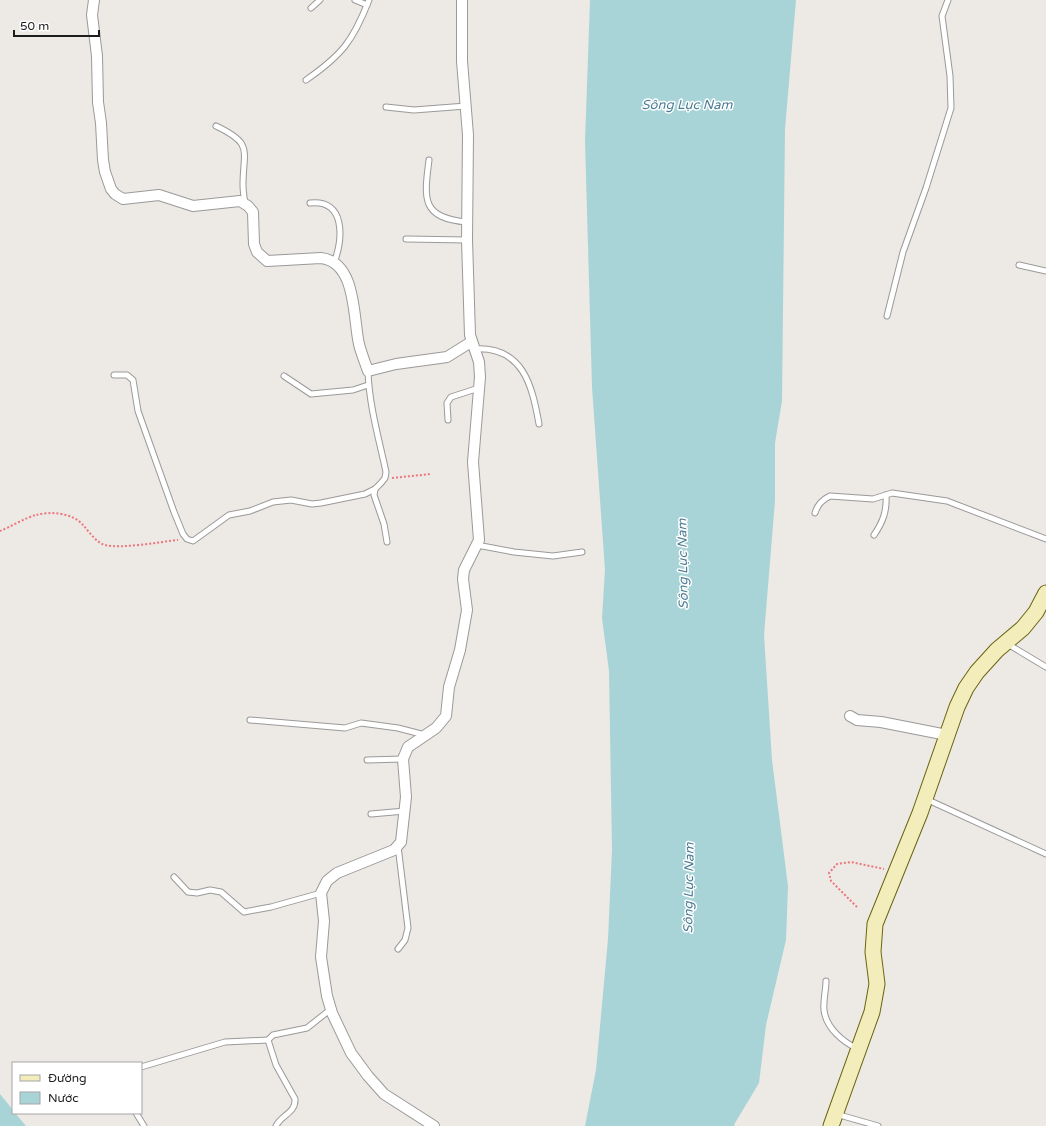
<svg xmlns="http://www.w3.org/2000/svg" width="1046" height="1126" viewBox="0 0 1046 1126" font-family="'Varela Round',sans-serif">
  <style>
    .water { fill: #a8d4d7 }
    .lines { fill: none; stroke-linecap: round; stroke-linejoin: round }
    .lane-casing { stroke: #9a9a9a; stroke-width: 7 }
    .street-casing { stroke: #9a9a9a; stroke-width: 12 }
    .secondary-casing { stroke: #69640f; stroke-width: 17 }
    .path { stroke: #ec767d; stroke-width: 2; stroke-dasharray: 2 2; stroke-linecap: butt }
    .lane { stroke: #fff; stroke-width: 5 }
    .street { stroke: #fff; stroke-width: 10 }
    .secondary { stroke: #f3edbc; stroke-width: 15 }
    .labels { text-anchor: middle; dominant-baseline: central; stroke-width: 3; stroke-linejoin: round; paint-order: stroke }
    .water-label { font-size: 13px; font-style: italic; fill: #4c7c94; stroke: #fff }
  </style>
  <rect width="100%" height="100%" fill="#ede9e4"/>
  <!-- water -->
  <g class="water">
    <path d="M590,0H796L785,129L782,401L775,443V501L764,635L772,760L788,886L786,940L766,1025L759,1083L735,1123L734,1126H585L596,1070L608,939L612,850L609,671L602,618L605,570L592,387L585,141Z"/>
    <path d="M0,1094L13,1110V1113H15L26,1126H0Z"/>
  </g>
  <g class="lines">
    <!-- lane casing -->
    <g class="lane-casing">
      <g id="lane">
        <path d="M355,0L367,5"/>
        <path d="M311,8L320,0"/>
        <path d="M306,80C342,55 353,41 369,0"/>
        <path d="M386,107L414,110L466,106"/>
        <path d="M216,126C254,144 243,150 243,185C243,191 244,197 245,204"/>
        <path d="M429,160C424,199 421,218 467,222"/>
        <path d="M310,203C346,199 343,239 334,263"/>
        <path d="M406,239L467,240"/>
        <path d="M1019,265L1046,271"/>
        <path d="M887,316L903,252L926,188L951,108L950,76L942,16L948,0"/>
        <path d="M474,349C523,346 532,385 539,424"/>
        <path d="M114,375H127L133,380L138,411L174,512L183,534L187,539L193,541L229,515L250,511L273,502L291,500L312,504L321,503L365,494L375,489L381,483L385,478L386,472C379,439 369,405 368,371"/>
        <path d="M284,376L311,394L353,390L368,385"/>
        <path d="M448,420L447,403L451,397L479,388"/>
        <path d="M375,489L374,495L384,524L387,542"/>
        <path d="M815,513C818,504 822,500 830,496L873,499L892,493L947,501L1046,539"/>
        <path d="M874,535C883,522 887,511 886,495"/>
        <path d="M477,545L514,552L553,556L582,552"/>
        <path d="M1006,643L1046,667"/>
        <path d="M250,720L345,728L361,723L398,728L425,735"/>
        <path d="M367,760L403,759"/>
        <path d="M926,799L1046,854"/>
        <path d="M371,814L405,811"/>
        <path d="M174,877L188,892L197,893L210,890L221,892L244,912L271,907L321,893"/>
        <path d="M398,949L405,940L408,928L398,846"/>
        <path d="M826,981C826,990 823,1001 824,1010C826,1028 843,1042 858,1049"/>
        <path d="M141,1067L225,1042L268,1040"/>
        <path d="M136,1113L144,1126"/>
        <path d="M836,1114L878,1126"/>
        <path d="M276,1126C281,1115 296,1113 295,1099L276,1065L268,1040L273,1035L307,1028L331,1009"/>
      </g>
    </g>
    <!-- street casing -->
    <g class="street-casing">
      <g id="street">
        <path d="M94,0L92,15L97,56L98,102L101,123L103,160L105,172L111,189L115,194L123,199L159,195L193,206L240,201L248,206L253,212L254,244L257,252L267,261L321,258C357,262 353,319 359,344C361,353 365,362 368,371L396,364L447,357L471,342"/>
        <path d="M850,716L857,720L881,722L947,735"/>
        <path d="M434,1126L384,1094L368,1076L351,1053L332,1013L327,996L321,957L324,921L321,893L327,881L337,873L394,850L401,842L406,797L403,759L408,747L436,728L446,716L449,687L460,650L467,610L463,579L464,570L479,540L473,462L480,377L479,362L470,335L467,240L468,135L462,61V0"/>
      </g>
    </g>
    <!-- secondary casing -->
    <g class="secondary-casing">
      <path id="secondary" d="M831,1126L872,1012L877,984L873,952L875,924L920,813L957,707L966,688L977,672L997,650L1023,628L1036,612L1046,593"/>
    </g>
    <!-- path -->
    <g class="path">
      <path d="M392,478L431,474"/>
      <path d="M0,531C10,527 27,517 36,515C50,511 72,513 82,524C89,531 95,542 105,545C122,549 159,542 178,540"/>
      <path d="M857,907L831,881L829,873L837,864L851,862L884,869"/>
    </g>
    <!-- lane -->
    <use href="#lane" class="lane"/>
    <!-- street -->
    <use href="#street" class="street"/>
    <!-- secondary -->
    <use href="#secondary" class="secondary"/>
  </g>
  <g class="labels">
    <!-- water labels -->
    <g class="water-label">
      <text x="687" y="105">Sông Lục Nam</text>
      <text transform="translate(683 564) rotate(-91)">Sông Lục Nam</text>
      <text transform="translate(689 888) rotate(-89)">Sông Lục Nam</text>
    </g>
  </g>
  <!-- legend -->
  <rect x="12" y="1062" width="130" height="52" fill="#ffffff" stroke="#a5a5a5"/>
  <rect x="20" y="1075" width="20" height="6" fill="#f3edbc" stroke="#a5a5a5"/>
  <text x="48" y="1082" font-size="12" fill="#1d1d1d">Đường</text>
  <rect x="20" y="1092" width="20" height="12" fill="#a8d4d7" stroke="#a5a5a5"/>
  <text x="48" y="1102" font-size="12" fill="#1d1d1d">Nước</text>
  <!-- scale -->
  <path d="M14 30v6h85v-6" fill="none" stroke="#1d1d1d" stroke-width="2"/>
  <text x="20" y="30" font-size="12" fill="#1d1d1d" stroke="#ffffff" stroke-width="3" paint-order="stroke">50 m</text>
</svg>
